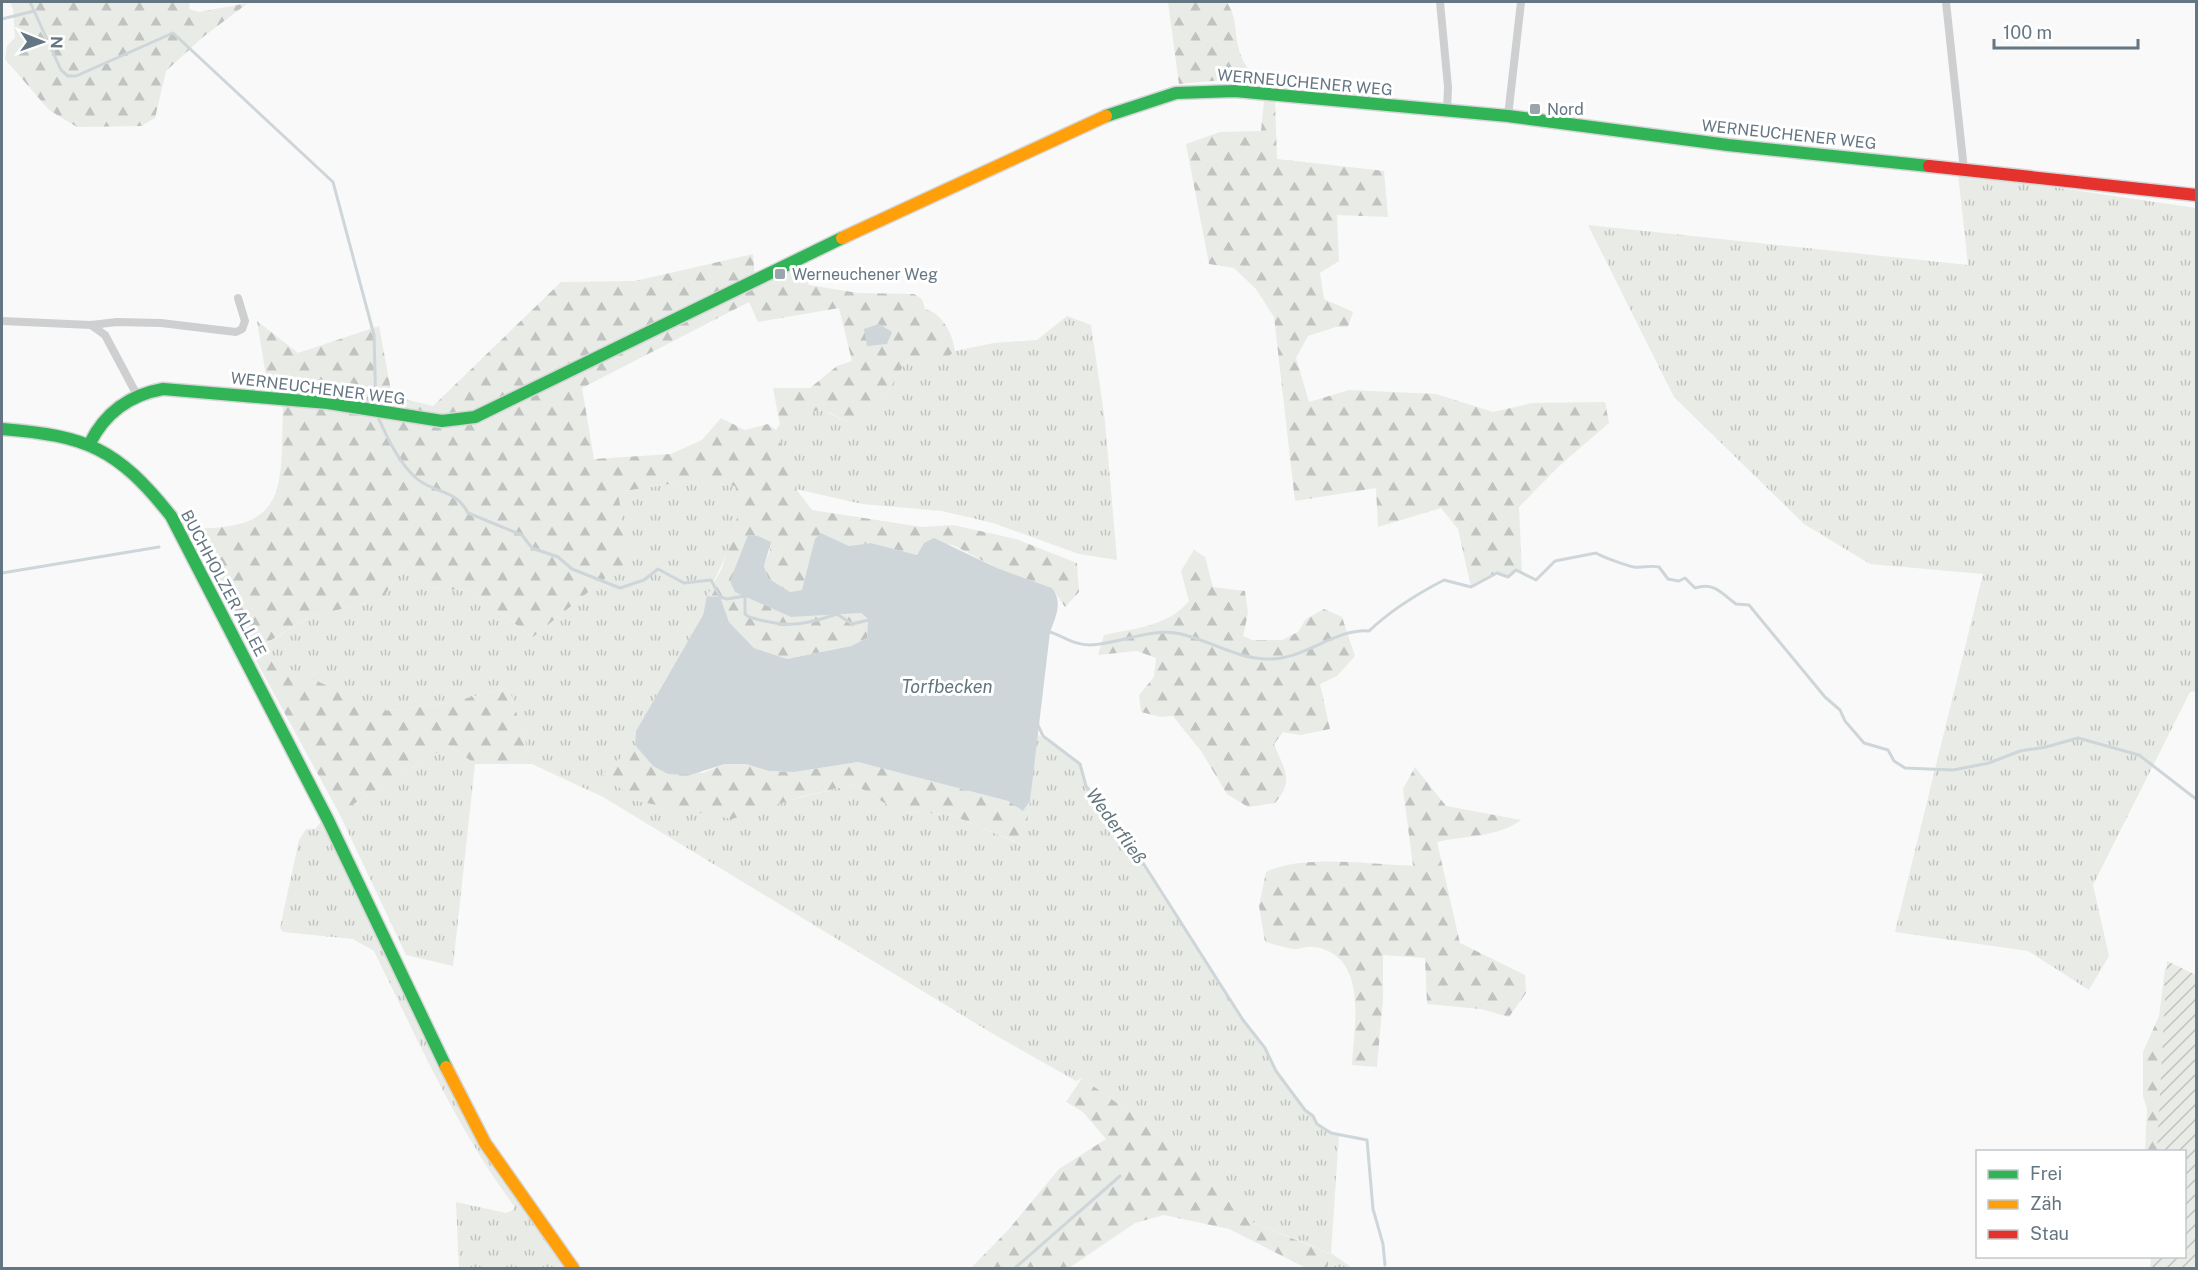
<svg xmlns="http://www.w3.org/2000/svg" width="2198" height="1270" font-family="'Public Sans',sans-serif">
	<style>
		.grass { fill: url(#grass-tufts) }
		.forest { fill: url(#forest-firs) }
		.garden { fill: url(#garden-furrows) }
		.water { fill: #ced6d9 }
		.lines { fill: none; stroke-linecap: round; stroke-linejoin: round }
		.stream { stroke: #ced6d9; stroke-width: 3 }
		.fast-casing { stroke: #d5d6d7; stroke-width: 15 }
		.slow-casing { stroke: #d5d6d7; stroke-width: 15 }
		.jam-casing { stroke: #d5d6d7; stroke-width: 15 }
		.street { stroke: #cecfd0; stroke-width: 8 }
		.fast { stroke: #30b455; stroke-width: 12 }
		.slow { stroke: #ff9f0a; stroke-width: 12 }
		.jam { stroke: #e5322d; stroke-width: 12 }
		.poi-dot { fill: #99a4ac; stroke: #fff; stroke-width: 2 }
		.labels { text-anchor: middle; stroke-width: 6; stroke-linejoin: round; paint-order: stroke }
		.street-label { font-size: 16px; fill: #657683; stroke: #fff }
		.poi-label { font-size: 16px; fill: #657683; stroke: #fff; text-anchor: start }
		.water-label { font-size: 18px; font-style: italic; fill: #60757c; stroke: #fff }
	</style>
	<defs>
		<pattern id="grass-tufts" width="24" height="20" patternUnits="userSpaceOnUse" patternTransform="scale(1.5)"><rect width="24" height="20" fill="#e8ebe6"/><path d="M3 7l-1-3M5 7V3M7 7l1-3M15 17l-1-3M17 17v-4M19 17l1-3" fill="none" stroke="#c0c3c0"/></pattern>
		<pattern id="forest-firs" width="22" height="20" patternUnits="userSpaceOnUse" patternTransform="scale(1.5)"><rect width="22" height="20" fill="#e8ebe6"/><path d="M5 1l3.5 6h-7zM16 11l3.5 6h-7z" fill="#c0c3c0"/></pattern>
		<pattern id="garden-furrows" width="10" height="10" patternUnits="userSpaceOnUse" patternTransform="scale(1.5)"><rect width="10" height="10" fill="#e8ebe6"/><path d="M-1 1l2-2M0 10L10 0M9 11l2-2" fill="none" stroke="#c0c3c0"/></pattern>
	</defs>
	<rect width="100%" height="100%" fill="#f9f9f9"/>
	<path class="grass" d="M1958 173 2196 208V691L2190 692 2093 885 2109 956 2089 990 2028 951 1895 932 1983 574 1870 564 1804 524 1674 397 1588 225 1968 265Z
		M1067 316 1091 325 1105 421 1117 560 1079 554 993 523 942 511 862 504 796 489 790 481 776 430 780 424 801 419 815 411 823 410 846 422 887 393 905 363 913 356H949L955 351 994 343 1037 340Z
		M689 481 735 486C737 493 740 502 740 509 736 547 710 578 703 615L636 731 635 745 604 774 687 809 724 817 854 784 899 812 949 814 1023 845V811L1030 801 1036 733 1080 764 1086 786 1131 844 1243 1020 1265 1048 1276 1071 1305 1110 1313 1116 1317 1124 1339 1135 1331 1253 1352 1268H1327L1330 1253 1254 1223 1160 1134 1082 1078 1076 1081 995 1035 603 797 532 764 509 688 446 703 384 711 252 653 309 617 382 599 408 560 429 588 471 591 533 637 613 572 618 492Z
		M449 745 475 764 453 966 406 955 339 813Z
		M323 820 465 1120 564 1268H459L456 1202 506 1213 513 1210 514 1206C456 1128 417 1038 374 951L353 939 283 932 280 928 299 840 306 829H315Z"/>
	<path class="forest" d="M10 2H190L189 9 199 12 248 3 203 37 166 71 155 118 141 126 77 127 49 110 5 59 7 46 15 38 13 9Z
		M1168 2 1227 3C1242 23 1228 49 1255 77L1179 84Z
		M1264 101 1275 102 1277 159 1384 171 1388 217 1337 215 1339 261 1320 273 1324 299 1353 312 1348 327H1336L1308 336 1296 358 1309 402 1349 390 1436 394 1493 412 1532 403 1605 402 1609 423 1559 466 1519 507 1522 573 1516 570 1508 577 1497 574 1471 587 1458 529 1441 508 1378 527 1376 488 1295 501 1274 317 1256 289 1234 268 1209 264 1186 144 1220 132 1261 131Z
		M753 254 755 280 797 261 809 285 858 293 914 294 922 299 925 309C942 313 953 334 955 351L949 356H913L905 363 887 393 867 407V414C847 437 834 405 815 411 811 412 807 416 803 418 796 421 787 422 780 424L773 388H810L837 366 852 361 839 308 758 322 749 302 582 388 594 459 671 454 702 440 721 418 745 430 768 424 776 430 796 489 812 510 922 527 953 525 1016 539 1077 563 1079 592 1065 607 1052 588 997 568 953 545 924 543 917 555 871 543 849 546 821 533 802 590 790 592 768 578 764 566 771 547 730 581 791 617 861 613 868 619 867 638 851 646 787 659 754 648 729 622 714 596H707L722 568 740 508 735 486 689 481 618 492 630 572H613L533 637 471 591 429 588 408 560 382 599 309 617 252 652 384 711 446 703 509 688 532 764H475L449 745 339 813 252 653 193 528C291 531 280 484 283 408L268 388 257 321 298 353 379 326 392 396 433 406 561 282 635 281Z
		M1194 550 1205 557 1213 587 1245 591 1248 613 1243 636 1252 640H1282L1298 632 1306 619 1324 609 1342 617 1355 656 1337 676 1320 684 1330 729 1300 735 1283 732 1274 744C1284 770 1295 780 1275 803L1248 807 1227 794 1201 751 1173 716 1161 717 1141 712 1139 695 1154 677 1156 658 1137 651 1098 655 1104 635C1135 628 1167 627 1189 601L1181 571Z
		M635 745 653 766 703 773 725 764H746L769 771 794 772 858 762 1008 801 1023 810 1030 801 1024 845 949 814 899 812 854 784 800 797 732 819 636 801 603 774Z
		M1415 767 1446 806 1521 820C1497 838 1465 835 1437 842L1460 943 1525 975 1526 993 1509 1017 1481 1009 1427 1004 1425 958 1383 955V999L1377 1067 1352 1065C1354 1027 1369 956 1315 947 1309 946 1303 948 1297 949 1287 949 1275 944 1265 942L1259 906 1266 872C1300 854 1374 864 1413 866L1403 789Z
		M2170 964 2196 1185V1210L2184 1256V1152L2145 1151 2147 1109 2143 1096V1052L2159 1016 2165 969Z
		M1082 1078 1160 1134 1254 1223 1331 1254 1327 1268H1306L1229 1229 1164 1215 1135 1223 1069 1268H971L1009 1229 1059 1169 1106 1139 1083 1112 1066 1102Z"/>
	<path class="garden" d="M2167 961 2196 975V1268H2150L2151 1257 2184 1256V1152L2157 1151Z"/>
	<path class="water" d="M879 324 892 332 887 344 867 346 864 329Z
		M821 533 849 546 871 543 917 555 924 543 934 538 997 568 1052 588C1063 602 1056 616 1050 632L1030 801 1023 811 1008 801 858 762 794 772 769 771 746 764H725L690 775 668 774 653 766 635 745 636 731 703 615 707 596 720 597 729 622 754 648 787 659 851 646 867 638 868 619 861 613 791 617 735 592 730 581 748 535 758 536 771 542 764 566 768 578 790 592 802 590 815 539Z"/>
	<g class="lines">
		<path class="stream" d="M30 2 61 70 68 76H76L173 33 333 182 374 335 376 409
			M2 19 34 11
			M377 415C387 437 398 462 416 478 434 494 455 488 468 513L522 535 532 548 558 557 572 569 620 588 644 580 658 569 684 583 711 580 720 597 727 599 745 596V614L749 617C785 628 802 626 837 614L852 624 873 619
			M2 573 159 547
			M1047 631C1062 635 1073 645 1090 645 1119 644 1152 627 1181 634 1211 641 1237 659 1269 659 1303 660 1336 628 1369 631 1392 609 1417 594 1444 580L1471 587 1497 573 1508 577 1516 570 1536 580 1555 561 1596 553C1602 557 1628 566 1634 567 1643 568 1650 565 1659 567L1668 579 1679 581 1685 578 1695 588C1715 582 1721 593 1736 604L1749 605 1825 697 1840 710 1845 721 1864 743 1888 750 1894 761 1905 768 1953 770 1989 763 2020 751 2046 747 2078 738 2139 755 2196 799
			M1036 721 1043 736 1080 764 1086 786 1131 844 1243 1020 1265 1048 1276 1071 1305 1110 1313 1116 1317 1124 1331 1133 1367 1140 1373 1209 1383 1244 1385 1265
			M1015 1268 1120 1176"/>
		<g class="fast-casing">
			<path id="fast" d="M1106 116 1176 93 1235 91 1508 116 1728 145 1929 166
				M2 429C87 436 117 448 171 516L328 820 446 1067
				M90 443C105 413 129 395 163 389L328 403 442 421 475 417 842 238"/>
		</g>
		<g class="slow-casing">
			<path id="slow" d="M842 238 1106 116
				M446 1067 485 1143 573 1268"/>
		</g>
		<g class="jam-casing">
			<path id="jam" d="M1929 166 2196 195"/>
		</g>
		<path class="street" d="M1440 2 1448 87 1447 111
			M1946 2 1964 170
			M1508 116 1521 2
			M2 321 91 325 117 322 161 323 236 332 242 329 245 321 238 298
			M91 325 105 335 137 395"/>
		<use href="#fast" class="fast"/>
		<use href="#slow" class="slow"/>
		<use href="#jam" class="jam"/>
	</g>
	<g class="poi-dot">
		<rect x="1529" y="103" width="12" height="12" rx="3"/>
		<rect x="774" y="268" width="12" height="12" rx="3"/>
	</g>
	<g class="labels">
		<g class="street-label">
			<text transform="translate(1305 82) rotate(5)" y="6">WERNEUCHENER WEG</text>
			<text transform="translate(1789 134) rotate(6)" y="6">WERNEUCHENER WEG</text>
			<text transform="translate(318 388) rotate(7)" y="6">WERNEUCHENER WEG</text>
			<text transform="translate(224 583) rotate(62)" y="6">BUCHHOLZER ALLEE</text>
		</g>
		<g class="poi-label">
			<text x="1547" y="115">Nord</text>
			<text x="792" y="280">Werneuchener Weg</text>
		</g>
		<g class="water-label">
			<text x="947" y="693">Torfbecken</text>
			<text transform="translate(1116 826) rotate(54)" y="6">Wederfließ</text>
		</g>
	</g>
	<rect width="2198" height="1270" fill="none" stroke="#657683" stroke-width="6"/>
	<rect x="1976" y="1150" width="210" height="108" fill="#ffffff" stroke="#c1c8cd" stroke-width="1.5"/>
	<rect x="1988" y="1170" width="30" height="9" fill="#30b455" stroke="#c1c8cd" stroke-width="1.5"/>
	<text x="2030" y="1180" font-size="18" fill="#657683">Frei</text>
	<rect x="1988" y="1200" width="30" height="9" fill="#ff9f0a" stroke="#c1c8cd" stroke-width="1.5"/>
	<text x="2030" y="1210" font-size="18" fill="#657683">Zäh</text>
	<rect x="1988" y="1230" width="30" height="9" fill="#e5322d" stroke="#c1c8cd" stroke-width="1.5"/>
	<text x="2030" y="1240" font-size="18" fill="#657683">Stau</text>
	<g transform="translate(42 42) rotate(91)" stroke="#ffffff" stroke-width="4.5" paint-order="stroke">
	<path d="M0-4.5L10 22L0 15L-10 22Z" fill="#657683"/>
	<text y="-9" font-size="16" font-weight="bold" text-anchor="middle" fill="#657683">N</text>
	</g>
	<path d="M1994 39v9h144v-9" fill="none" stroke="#657683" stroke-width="3"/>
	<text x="2003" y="39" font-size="18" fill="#657683" stroke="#ffffff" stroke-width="4.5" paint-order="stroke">100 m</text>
</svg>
